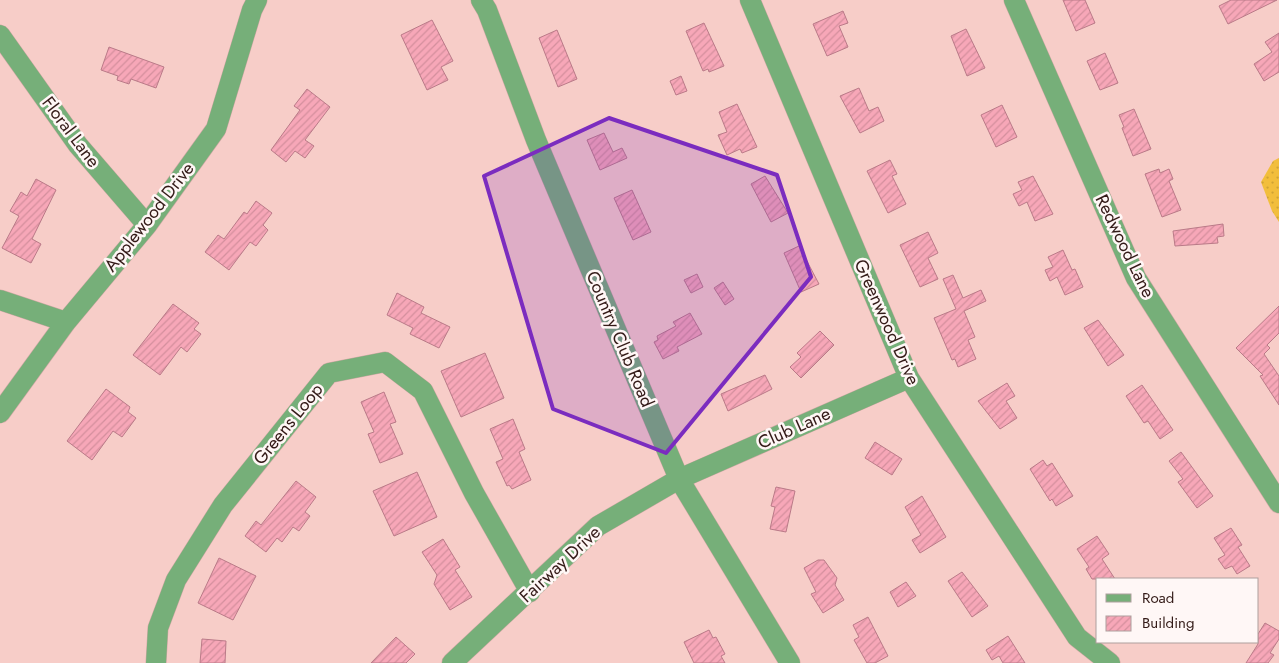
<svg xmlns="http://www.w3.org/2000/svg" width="1279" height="663" font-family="Jost,sans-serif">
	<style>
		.park { fill: url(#park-dots) }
		.building { fill: url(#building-hatch); stroke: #ba7a88 }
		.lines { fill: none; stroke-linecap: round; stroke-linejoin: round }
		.minor-casing { stroke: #d0a9a5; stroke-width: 21 }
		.minor { stroke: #76af79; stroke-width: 20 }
		.marked { fill: #7b2cbf; fill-opacity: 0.2; stroke: #7b2cbf; stroke-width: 4; stroke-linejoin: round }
		.labels { text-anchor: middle; stroke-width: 5; stroke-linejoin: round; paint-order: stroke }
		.street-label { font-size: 18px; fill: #341b18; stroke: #fff7f6 }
	</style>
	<defs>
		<pattern id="park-dots" width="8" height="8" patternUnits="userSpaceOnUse" patternTransform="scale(1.25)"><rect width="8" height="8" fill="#f2be3c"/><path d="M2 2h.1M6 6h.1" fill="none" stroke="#d0a334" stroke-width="1.8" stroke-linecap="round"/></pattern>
		<pattern id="building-hatch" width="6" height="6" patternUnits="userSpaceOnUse" patternTransform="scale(1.25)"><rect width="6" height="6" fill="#f7a7b8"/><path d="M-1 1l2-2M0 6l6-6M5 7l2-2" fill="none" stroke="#d48f9d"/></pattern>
	</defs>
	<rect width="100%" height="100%" fill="#f7cdc8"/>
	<path class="park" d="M1279 158V222L1272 211 1261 182 1273 161Z"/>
	<path class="building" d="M1063 0H1085L1095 23 1076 31Z
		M1231 0H1277L1228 24 1219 6Z
		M843 11 848 23 839 26 848 47 827 56 813 24Z
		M432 20 453 61 441 67 448 80 427 90 401 35Z
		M704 23 724 66 709 72 708 69 703 71 686 31Z
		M966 29 985 68 967 76 951 36Z
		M557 30 577 79 558 87 539 38Z
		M1279 33V72L1264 81 1254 64 1272 52 1265 42Z
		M109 47 164 67 156 88 131 79 129 84 117 80 118 76 101 70Z
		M1105 53 1118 83 1100 90 1087 61Z
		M681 76 687 91 676 95 670 81Z
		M859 88 869 111 878 107 884 121 860 133 840 96Z
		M307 89 330 107 305 140 314 146 305 158 295 151 286 162 271 150 300 110 294 106Z
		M737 104 757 147 742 153 740 149 727 155 718 135 727 132 719 112Z
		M1002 105 1017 137 996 147 981 115Z
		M1134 109 1151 149 1133 156 1122 128 1124 127 1119 115Z
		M604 133 613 152 622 148 627 158 600 170 587 140Z
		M890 160 897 174 892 176 906 204 888 213 867 171Z
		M1159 169 1160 173 1169 169 1173 179 1169 181 1181 210 1162 217 1145 174Z
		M765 176 788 213 771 222 751 184Z
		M1033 176 1053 214 1035 221 1027 202 1019 206 1013 194 1022 190 1018 182Z
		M36 179 56 190 32 239 41 244 31 263 2 248 19 216 10 211 21 192 27 196Z
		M632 190 651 232 633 240 614 198Z
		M256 201 272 213 263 225 268 230 256 246 250 242 229 270 205 252 218 235 224 239 244 212 247 214Z
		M1223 224 1224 236 1217 237 1218 243 1175 246 1173 231Z
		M928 232 938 253 928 258 938 279 920 287 900 245Z
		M799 246 819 284 801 292 784 253Z
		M1063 250 1072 270 1075 269 1083 287 1065 295 1057 277 1050 281 1045 270 1053 267 1048 257Z
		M697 274 703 287 691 293 684 280Z
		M953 275 963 298 981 290 986 301 964 311 975 337 968 340 976 359 958 367 955 359 952 360 934 318 956 309 943 279Z
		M723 282 734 299 725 305 714 288Z
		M397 293 424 307 421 313 450 327 439 348 410 334 413 328 387 315Z
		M173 304 199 323 194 329 201 334 187 352 181 347 160 375 133 355Z
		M1279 306V333L1267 345 1270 348 1264 354 1279 376V405L1260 376 1263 375 1236 348Z
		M690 313 702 334 677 347 679 351 663 359 654 342 658 340 657 336 676 326 673 322Z
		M1098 320 1124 355 1108 366 1084 328Z
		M820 331 834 345 801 378 790 367 801 357 797 353Z
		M485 353 504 398 461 417 441 371Z
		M765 375 772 389 728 411 721 394Z
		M1007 383 1015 396 1006 401 1017 418 1000 429 978 401Z
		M1142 385 1173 430 1160 439 1148 421 1144 423 1126 396Z
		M106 389 130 407 128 412 136 418 122 437 113 431 92 460 67 441Z
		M384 392 396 422 390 424 403 454 380 463 368 434 374 432 361 402Z
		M513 419 525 449 519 452 531 480 512 489 509 485 507 486 496 462 503 459 490 429Z
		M875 442 902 459 892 475 865 458Z
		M1181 452 1213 496 1197 508 1178 482 1183 479 1169 461Z
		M1043 460 1047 466 1052 463 1073 496 1056 506 1052 499 1050 501 1030 469Z
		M417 472 437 517 394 536 373 491Z
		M296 481 316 497 305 512 310 516 299 531 293 527 282 542 277 538 266 552 245 536 256 521 261 525Z
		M776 487 795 491 786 532 770 529 775 507 771 506Z
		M922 496 946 537 920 553 912 540 921 535 905 507Z
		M1231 528 1242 545 1238 547 1250 566 1237 574 1232 566 1225 569 1218 559 1225 555 1214 538Z
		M1097 536 1109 554 1102 559 1115 579H1092L1086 569 1089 567 1077 549Z
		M443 539 460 567 455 570 472 597 450 610 434 584 437 575 422 552Z
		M219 558 256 576 233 620 198 603Z
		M818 560H824L837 578 835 585 844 600 823 613 811 594 816 592 804 568Z
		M962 572 988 606 972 617 948 581Z
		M906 582 916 596 898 607 890 592Z
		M868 617 888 656 875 663H867L854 640 859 637 853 625Z
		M1265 623 1279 631V639L1270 653 1274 655 1268 663H1246L1258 644V634Z
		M709 630 713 638 716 637 725 654 721 656 725 663H694L684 642Z
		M1008 636 1025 663H1003L999 656 992 660 986 650Z
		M396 637 415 654 406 663H371Z
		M202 639 226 641 225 663H200Z"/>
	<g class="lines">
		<g class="minor-casing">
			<path id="minor" d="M481 0 487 10 536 140 679 479 790 663
				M750 0 909 378 1077 637 1110 663
				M1014 0 1136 278 1279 503
				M0 35 78 145 147 225
				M0 300 66 322
				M0 413 66 322 147 225 216 129 252 10 257 0
				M156 663 158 628 176 580 223 505 329 373 385 362 423 391 474 493 530 592
				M452 663 598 526 679 479 909 378"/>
		</g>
		<use href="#minor" class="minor"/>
	</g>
	<path class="marked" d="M609 118 777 175 811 277 666 453 553 409 484 176Z"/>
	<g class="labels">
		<g class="street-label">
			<text transform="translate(71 132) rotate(53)" y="6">Floral Lane</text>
			<text transform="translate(149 217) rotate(-52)" y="6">Applewood Drive</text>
			<text transform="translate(1125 246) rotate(64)" y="6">Redwood Lane</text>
			<text transform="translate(887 322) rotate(66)" y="6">Greenwood Drive</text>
			<text transform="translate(620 339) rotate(67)" y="6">Country Club Road</text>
			<text transform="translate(288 424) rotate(-51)" y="6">Greens Loop</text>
			<text transform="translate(794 428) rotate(-24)" y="6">Club Lane</text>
			<text transform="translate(560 564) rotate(-43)" y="6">Fairway Drive</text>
		</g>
	</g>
	<rect x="1096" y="578" width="162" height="65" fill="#fff7f6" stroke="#ae9f9d"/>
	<rect x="1106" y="594" width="25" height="8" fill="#76af79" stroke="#ae9f9d"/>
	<text x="1142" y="603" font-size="15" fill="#341b18">Road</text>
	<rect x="1106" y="616" width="25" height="15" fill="url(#building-hatch)" stroke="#ae9f9d"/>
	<text x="1142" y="628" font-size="15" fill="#341b18">Building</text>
</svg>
